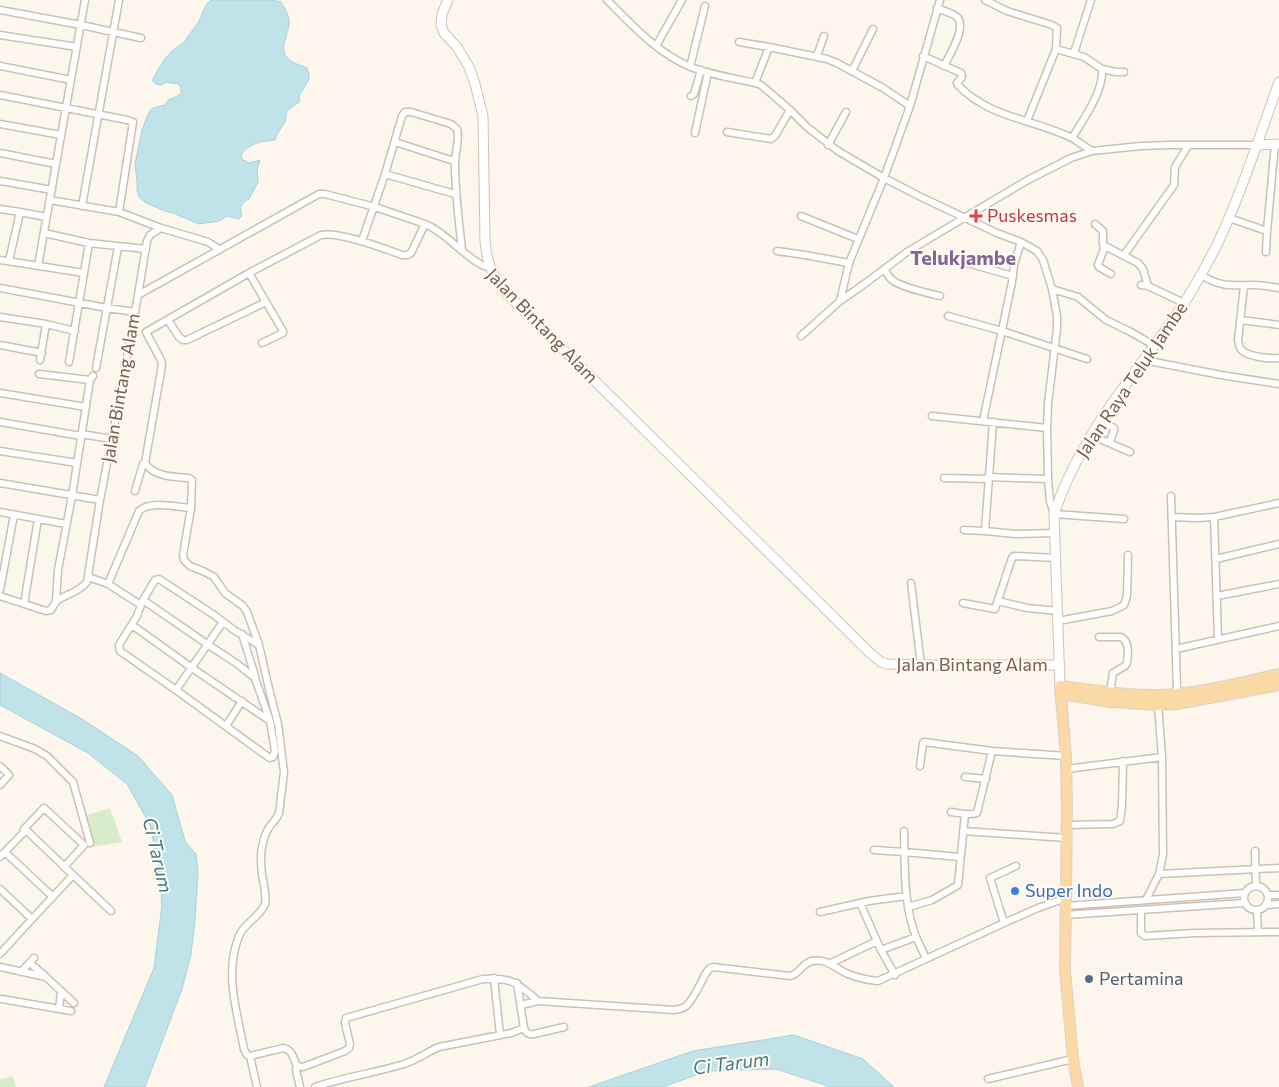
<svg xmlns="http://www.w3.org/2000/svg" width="1279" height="1087" font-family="Commissioner,sans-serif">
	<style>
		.green { fill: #d8ecc9 }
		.water { fill: #bfe3e8; stroke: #a5d3da }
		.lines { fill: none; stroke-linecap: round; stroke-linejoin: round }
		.street-casing { stroke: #d1beb0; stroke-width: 9 }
		.secondary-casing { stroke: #d6c0b0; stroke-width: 11 }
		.primary-casing { stroke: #dad1cd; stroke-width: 12 }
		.street { stroke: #fff; stroke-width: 6 }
		.secondary { stroke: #fff; stroke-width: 9 }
		.primary { stroke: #fbd9a5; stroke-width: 10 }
		.health-dot { fill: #e0444e; stroke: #fffaf3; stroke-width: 2 }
		.shop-dot { fill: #3f7fe0; stroke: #fffaf3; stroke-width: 2 }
		.service-dot { fill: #5c6f8a; stroke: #fffaf3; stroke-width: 2 }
		.labels { text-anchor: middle; stroke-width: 4; stroke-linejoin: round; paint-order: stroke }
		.health-label { font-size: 18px; fill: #be3a42; stroke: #fffaf3; text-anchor: start }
		.street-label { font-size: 18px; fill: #7a5c4d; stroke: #fffaf3 }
		.shop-label { font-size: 18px; fill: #366cbe; stroke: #fffaf3; text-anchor: start }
		.service-label { font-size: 18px; fill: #4e5e75; stroke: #fffaf3; text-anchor: start }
		.water-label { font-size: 19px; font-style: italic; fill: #437c86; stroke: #fffaf3 }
		.quarter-label { font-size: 20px; font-weight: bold; fill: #846695; stroke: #fffaf3 }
	</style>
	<rect width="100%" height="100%" fill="#fdf6ec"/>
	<path class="green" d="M110 808 122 842 92 847 84 816Z
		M12 1076 16 1087H0V1079Z"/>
	<path class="water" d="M211 0H272L281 2C285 9 290 16 289 24 288 37 277 50 290 60 294 64 301 65 307 68 313 80 304 86 299 96L300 101 287 111 285 122 277 134 275 140C262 141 249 143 241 155L242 159 249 163 260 160 257 170 258 182 249 199 245 201 240 207 242 216 239 219 227 216 219 221 199 224 173 213 165 211 146 203 139 197 137 190V181L135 164 142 130 149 112 153 108 165 105 168 100 178 96 181 93V88L179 84 166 82 161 85 156 84 152 80 164 60 172 51 182 44 190 34 199 21 206 5Z
		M0 673 82 719 138 756 172 795 185 841 196 854 198 872 195 919 191 955 182 989 145 1087H104L154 968 162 905 159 869 150 825 127 784 88 753 0 705Z
		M794 1035 863 1059 894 1087H828L825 1085 776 1069 707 1071 663 1087H589L693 1051Z"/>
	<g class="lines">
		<g class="street-casing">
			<path id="street" d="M607 0C632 25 658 54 691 67 711 75 734 78 755 83L761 85 790 110 807 127 838 151 884 178 921 197 997 233 1021 242 1037 251 1043 260 1052 289 1057 316V329L1048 403 1047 428 1048 479 1050 501 1054 514 1124 519
				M985 0 1007 11 1052 25 1057 28 1056 49 1027 121
				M937 8C943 11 954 13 958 18 966 29 949 56 944 66
				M0 10 81 25 141 38
				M0 35 77 47
				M739 42 769 47 827 59 837 63 883 88 910 106
				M656 46 682 0
				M1056 49 1084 57 1102 69 1116 72H1124
				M1074 53 1091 0
				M817 56 824 36
				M923 56 961 73 962 77 957 83 958 85C989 118 1033 119 1072 138 1079 142 1085 147 1092 151
				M0 66 71 80
				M690 67 705 6
				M852 71 873 29
				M755 83 769 47
				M0 95 127 120 133 122 119 212
				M691 96 694 94 701 70
				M0 124 61 135
				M727 132 771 139 775 136 790 110
				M695 133 708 72
				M1072 138C1083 120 1104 91 1102 69
				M395 142 454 161
				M828 145 846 112
				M0 153 56 164
				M0 181 52 190
				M455 194 385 174 402 116 405 112H411L451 124 457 129C460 140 455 152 455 164 455 193 459 221 462 250
				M50 200 119 212 161 228 208 242 219 249
				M82 206 119 0
				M0 209 20 212
				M801 216 858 239
				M1229 218 1267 231
				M1095 224 1103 231V245L1138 263 1143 269 1148 286
				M44 233 89 243 146 249
				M362 241 385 174
				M1105 246 1098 265 1099 267 1111 274
				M777 251 805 255 849 263
				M1266 252 1267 231 1275 144
				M1124 255 1174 185 1175 167 1188 146
				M0 260 84 273
				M9 261 20 212 46 217
				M964 262 1013 276
				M38 266 85 0
				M884 269C886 272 888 276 891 279 899 287 928 293 940 296
				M249 273 283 331V333L262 343
				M1201 275C1222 288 1232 285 1255 285 1263 285 1271 287 1279 288
				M1141 285 1148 286 1184 303
				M1244 286 1238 340C1239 342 1239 347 1240 348 1245 357 1270 359 1279 358
				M0 288 107 308 135 312
				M1052 289 1078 297 1106 320 1129 331 1155 346
				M138 295 147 241 150 235 161 228
				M840 301 849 263 884 178 910 106 940 0
				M948 316 1002 331 1087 359
				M0 317 46 324 75 331
				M168 320 179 337 183 340H187L266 302
				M1241 320 1279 325
				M801 336 840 301 863 285 907 252 1026 181 1071 158 1092 151 1141 146 1169 145H1256
				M0 345 42 353
				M40 360 46 324
				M1144 360 1221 375 1279 384
				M69 362 89 243
				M96 368 118 247
				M39 374 90 380
				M0 393 86 407
				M932 416 1047 428
				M983 421 1012 282 1014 265 1021 242
				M1100 421 1114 428V431L1109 443
				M0 422 81 436
				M81 434 112 439
				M1091 435 1130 452
				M0 451 77 463
				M988 477 1048 479
				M944 478 988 479
				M0 483 100 500
				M135 491 143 464 145 463
				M1171 496 1177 689
				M0 512 66 524
				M1172 517 1197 518 1214 517 1279 503
				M1214 517 1218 639
				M964 530 985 531 1016 534 1055 533
				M985 531 993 422
				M1216 559 1279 544
				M88 577 108 584 141 605
				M911 583 921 665
				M108 584 139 511C150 500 176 507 191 508
				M0 590 14 515
				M0 596 46 611 51 610C53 607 55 602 58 600 67 594 79 592 87 582L100 500 123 380 138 295 319 194H325L375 207 425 224C438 229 449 240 460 249 470 257 478 265 490 268
				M1217 596 1279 584
				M143 600 207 644 236 663 255 678 270 721 275 751 273 757 270 758 264 754 176 690
				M56 601 58 570 72 496 90 380 93 376
				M998 601 1027 608 1058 611
				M963 603 995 609 1012 558 1014 556 1056 558
				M24 604 38 519
				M1058 621 1112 611 1124 605 1127 596 1128 555
				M223 622 176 690 120 651 119 645 137 616 143 600 155 580 159 579 214 615 234 630 259 645
				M132 625 192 668 270 721
				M242 634 255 676
				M1099 637H1121C1130 642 1128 655 1127 663L1125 666 1113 673 1110 692
				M1176 649 1279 626
				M1158 705 1162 757
				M226 726 242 701
				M0 736 35 749 47 756 73 782 90 843
				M0 766 9 775 0 785
				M920 766 923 743 924 742 992 751 1066 756
				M1066 769 1162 757 1163 855 1159 874 1146 900
				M965 777 986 779
				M951 812C959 813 969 816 977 813L992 751
				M1067 825 1113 824 1120 821 1122 806 1123 761
				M26 830 24 829 44 808 84 845 64 867
				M904 831C905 866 903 903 916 937 919 944 923 951 926 959
				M963 831 1067 838
				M874 850 904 852 960 857
				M1255 851 1256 886
				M5 852 53 897
				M0 857 26 830 73 875 32 919 0 889
				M1159 874 1279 868
				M73 875 111 911
				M1244 898a12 12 0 1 1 24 0a12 12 0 1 1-24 0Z
				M1268 895H1279
				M860 903 881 950 895 975
				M1267 905 1279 904
				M1065 906 1245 893
				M908 907 932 900 958 885 965 814
				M1141 911V933L1145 936 1195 933 1279 932
				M1257 911 1258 932
				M820 912 869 901 906 896
				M1065 915 1244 903
				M1004 923 990 878 1016 866
				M881 950 916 937
				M0 954 32 919
				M30 963 45 976
				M831 963 877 941
				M0 967 46 977 74 1003
				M21 972 34 958
				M494 978 500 1035
				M517 983 524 1028C526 1033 529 1035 534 1034L564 1027
				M2 999 71 1011
				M521 1005 538 1001 674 1010C679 1009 683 1009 686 1006 694 999 701 982 706 973L709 969 713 967 790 976C800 974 802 963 812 961 827 958 836 969 848 974 858 978 868 980 878 981L1004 923 1038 908 1066 898
				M59 1009 61 992
				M250 1056 283 1048C293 1050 293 1058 297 1066L303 1067 345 1051 349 1048 350 1044 345 1023 346 1018 483 979C512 977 517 983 538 1001
				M297 1066 296 1070 300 1087
				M988 1079 1073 1059
				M257 1087 250 1056 247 1055 244 1049C237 1012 224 973 239 936 243 924 261 916 265 904 267 893 263 884 262 874 261 868 261 861 261 854 262 845 265 833 270 826 274 821 277 819 279 813L284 772 278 724 269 689 259 645 247 612 243 606 225 593 214 577 205 572 190 566 184 560 183 555 191 508 192 480 189 478C174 477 154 477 145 463L162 365 161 360 146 332 249 273 321 235C339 231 383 248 402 255H407L411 253 425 224
				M315 1087C344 1077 375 1073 404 1064 417 1060 427 1052 439 1047L511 1033 524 1028"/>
		</g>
		<g class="secondary-casing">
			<path id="secondary" d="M448 0 442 14 441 25 444 33 457 47 469 67 475 84 483 116 485 241C487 263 492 275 505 292L871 654 881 662 886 664 921 665H1060
				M1256 145 1279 144
				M1060 686 1054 514C1069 468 1095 426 1123 388 1143 359 1166 332 1185 302 1199 279 1212 256 1223 232 1245 183 1261 132 1279 82"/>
		</g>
		<g class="primary-casing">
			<path id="primary" d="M1061 694 1111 702 1158 705 1177 704 1279 685
				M1078 1087 1073 1059 1065 970 1067 809 1066 756 1060 686C1094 690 1127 696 1161 695 1201 693 1240 683 1279 674"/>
		</g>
		<use href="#street" class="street"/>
		<use href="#secondary" class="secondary"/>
		<use href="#primary" class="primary"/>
	</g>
	<path class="health-dot" d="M973.5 208.5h5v5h5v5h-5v5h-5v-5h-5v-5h5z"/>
	<circle class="shop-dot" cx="1015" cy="891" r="5"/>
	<circle class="service-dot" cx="1089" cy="979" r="5"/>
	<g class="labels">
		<g class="health-label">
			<text x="987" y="222">Puskesmas</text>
		</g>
		<g class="street-label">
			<text transform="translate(542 326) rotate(46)" y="6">Jalan Bintang Alam</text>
			<text transform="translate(1132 380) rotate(-56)" y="6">Jalan Raya Teluk Jambe</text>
			<text transform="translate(121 388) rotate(-80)" y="6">Jalan Bintang Alam</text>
			<text x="972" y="671">Jalan Bintang Alam</text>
		</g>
		<g class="shop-label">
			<text x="1025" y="897">Super Indo</text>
		</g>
		<g class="service-label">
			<text x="1099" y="985">Pertamina</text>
		</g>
		<g class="water-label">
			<text transform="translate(158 855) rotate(77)" y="7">Ci Tarum</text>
			<text transform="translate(731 1063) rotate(-7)" y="7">Ci Tarum</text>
		</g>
		<g class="quarter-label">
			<text x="963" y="265">Telukjambe</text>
		</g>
	</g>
</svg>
